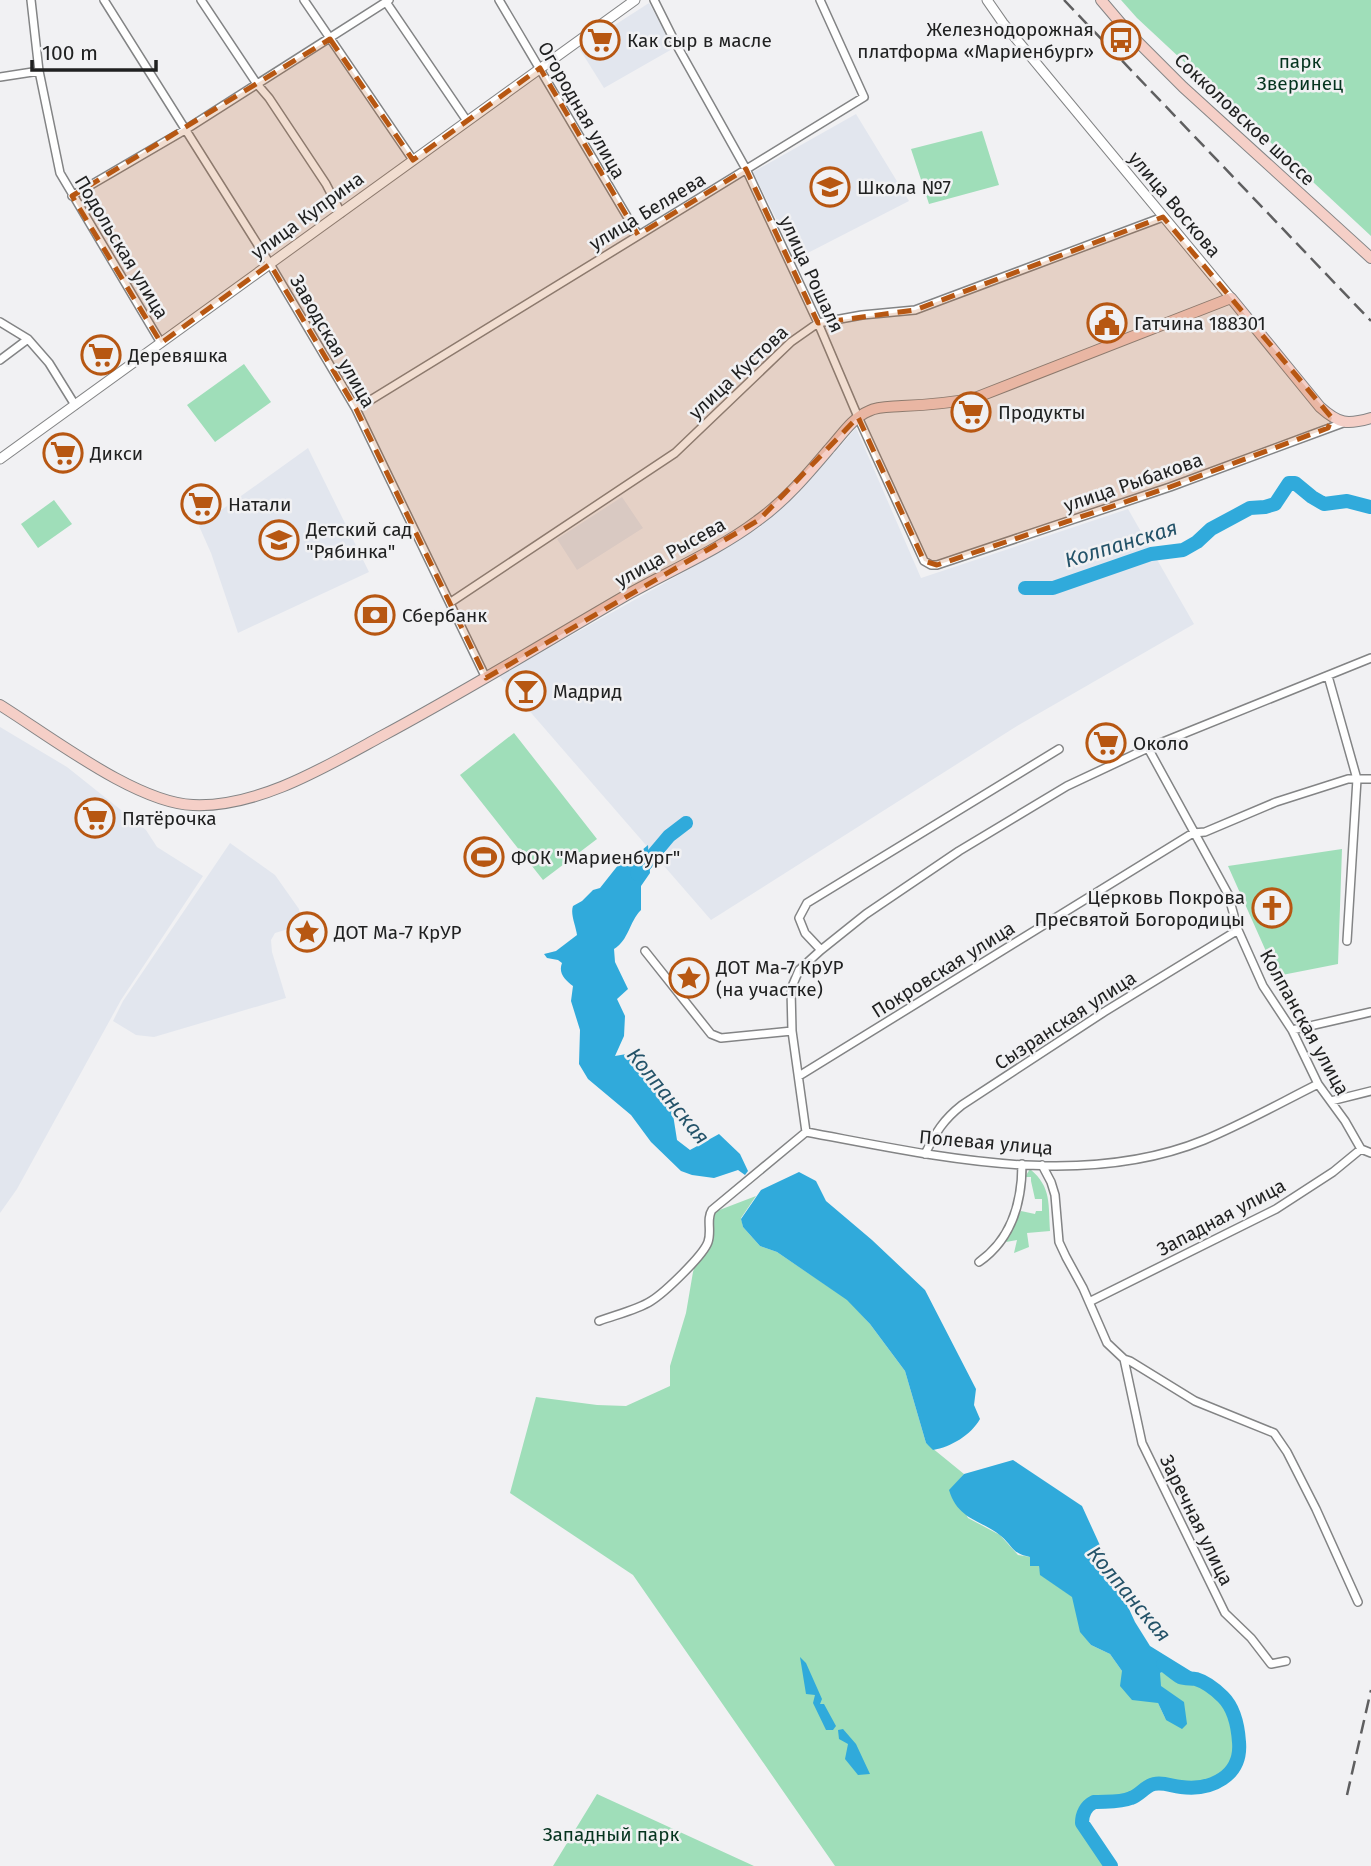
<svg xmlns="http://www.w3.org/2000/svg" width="1371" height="1866" font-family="'Fira Sans',sans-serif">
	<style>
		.built { fill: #e2e6ee }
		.green { fill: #9fdeb9 }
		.water { fill: #30aadb }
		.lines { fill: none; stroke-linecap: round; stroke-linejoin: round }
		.river { stroke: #30aadb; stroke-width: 14 }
		.minor-casing { stroke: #838485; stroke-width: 10 }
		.tertiary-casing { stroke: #838485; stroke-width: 11 }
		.secondary-casing { stroke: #838485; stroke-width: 12 }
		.minor { stroke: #fff; stroke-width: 7 }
		.tertiary { stroke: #fff; stroke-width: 9 }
		.secondary { stroke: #f5cfc7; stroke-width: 10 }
		.rail { stroke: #5f5f60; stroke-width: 2.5; stroke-dasharray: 14 7; stroke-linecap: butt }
		.marked { fill: #b75712; fill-opacity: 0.2; stroke: #b75712; stroke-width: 5; stroke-dasharray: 14 9; stroke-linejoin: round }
		.labels { text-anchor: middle; stroke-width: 5; stroke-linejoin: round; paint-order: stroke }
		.poi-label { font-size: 19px; fill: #202121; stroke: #f1f1f3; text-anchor: start }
		.park-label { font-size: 19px; fill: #05341f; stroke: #f1f1f3 }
		.street-label { font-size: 19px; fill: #202121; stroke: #f1f1f3 }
		.water-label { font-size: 21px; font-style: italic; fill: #245369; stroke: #f1f1f3 }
	</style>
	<rect width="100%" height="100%" fill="#f1f1f3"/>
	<path class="built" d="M649 3 674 48 604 88 579 48Z
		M856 114 909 201 796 259 753 172Z
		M856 428 921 578 1128 509 1194 624 1017 726 711 920 499 676 716 554 760 527 798 494Z
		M308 448 369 572 238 633 211 553 199 526Z
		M622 497 643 528 577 570 557 539Z
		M0 727 67 767 146 830 157 847 203 876 121 1000 17 1189 0 1213Z
		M230 843 275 875 299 909 301 925 275 933 271 940 272 952 286 998 154 1037 136 1035 113 1021 123 1001Z"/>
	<path class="green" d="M1121 0H1371V236L1137 18Z
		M982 131 999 185 929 204 911 149Z
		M244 364 271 402 215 442 187 405Z
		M54 500 72 524 38 548 21 524Z
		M514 733 597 839 543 880 460 775Z
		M1342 849 1338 964 1277 976 1228 866Z
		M1030 1169C1052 1187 1048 1205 1050 1231L1027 1233 1029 1247 1014 1253 1017 1240 1006 1242 1021 1211 1035 1214 1036 1211H1042V1199H1035L1031 1181V1177H1025Z
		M756 1196 741 1218 743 1227 760 1246 777 1252 848 1300 870 1324 905 1371 926 1443 964 1474 953 1487 968 1518 1000 1535 1018 1555 1031 1557 1039 1566 1041 1575 1073 1597 1081 1632 1091 1645 1110 1654 1122 1671 1158 1703 1166 1720 1160 1686V1673L1165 1671 1199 1680 1213 1688 1225 1698 1230 1705 1238 1733 1240 1751 1237 1762 1230 1772 1219 1781 1206 1787H1178L1170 1784H1155L1128 1800 1094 1802C1088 1806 1081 1813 1082 1821 1083 1830 1105 1857 1111 1866H835L633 1575 510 1493 536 1397 597 1405 626 1406 670 1386V1366L686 1313 693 1272 697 1259 709 1241V1214Z
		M597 1794 754 1866H553Z"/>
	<path class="water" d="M648 845 650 873 641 886V910C629 922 629 940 614 949L615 962 628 989 617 999 625 1016 624 1036 615 1056 638 1052 646 1062 642 1068 646 1081 655 1080 669 1089 677 1140 690 1150 719 1134 740 1154 748 1171 745 1175 738 1170 714 1178 692 1175 681 1171 651 1142 631 1115 588 1079 579 1064 580 1030 571 1001 573 986C565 980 558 973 562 963L558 960 547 958 544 954 556 951 577 935C576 926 570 914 573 906L582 901 593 890 600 888 619 864 635 856Z
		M799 1172 816 1181 826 1201 872 1240 925 1290 976 1389 974 1405 980 1419C971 1435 951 1447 933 1450L926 1443 905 1371 870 1324 847 1300 777 1252 760 1246 743 1227 741 1219 761 1190Z
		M1013 1460 1082 1506 1135 1622 1150 1646 1197 1675 1199 1680 1165 1671 1160 1673 1161 1686 1184 1702 1187 1724 1182 1729 1166 1720 1158 1703 1132 1700 1120 1686 1122 1671 1110 1654 1091 1645 1080 1632 1072 1597 1040 1575 1039 1566H1030V1557C1011 1553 1014 1547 1001 1536 980 1519 958 1520 949 1490L964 1474Z
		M800 1657 806 1663 822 1699 820 1704H824L836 1726 833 1730H826L813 1703 815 1695 806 1694Z
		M843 1729 856 1744 870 1774 858 1775 845 1759 848 1744 839 1739 838 1730Z"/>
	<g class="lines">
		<path class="river" d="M1025 588H1053L1151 554 1183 550 1197 542 1211 529 1250 508 1265 507 1275 504 1289 483H1295L1312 497 1324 504 1347 501 1370 507
			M637 874 669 836 686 823
			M1111 1866 1082 1823C1082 1814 1086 1806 1094 1802 1105 1801 1120 1803 1131 1798 1140 1795 1145 1786 1154 1784 1164 1782 1171 1786 1181 1787 1211 1791 1242 1776 1239 1742 1238 1727 1234 1708 1223 1697 1216 1690 1206 1682 1196 1679 1191 1678 1185 1679 1180 1677 1174 1673 1168 1668 1163 1664"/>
		<g class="minor-casing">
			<path id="minor" d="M31 0 39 71 60 173 161 343
				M104 0 270 264 356 409 486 678
				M201 0 257 84 269 98 326 184 341 213
				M304 0 413 160
				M499 0 638 235
				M654 0 676 44 746 169 818 323 858 417 924 561 931 565H937L1170 487 1343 423
				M386 2 467 121
				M0 77 39 71
				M72 196 185 130 389 0
				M0 322 28 339 49 363 75 405
				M0 360 28 339
				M356 409 864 97 820 0
				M451 602 675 453 791 342 818 323 862 315 915 310 1163 217
				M1328 676 1357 779 1347 941
				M1148 748 1228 894 1238 930 1263 986 1292 1030 1318 1084 1345 1121 1361 1149 1371 1153
				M821 950 805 933 799 918 807 903 1059 749
				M645 951 711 1034 721 1038 792 1031
				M1292 1030 1371 1012
				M799 1076 1193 833 1205 832 1276 802 1348 779H1371
				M1331 1101 1371 1091
				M806 1132 792 1031 791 989 799 970 821 950 866 914 959 851 1067 786 1148 748 1371 658
				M806 1132C932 1155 1079 1191 1204 1140 1243 1124 1280 1103 1318 1084
				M925 1154C936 1132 943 1120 962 1105L1104 1012 1238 930
				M1042 1165 1051 1182 1055 1195 1059 1242 1066 1257 1083 1288 1107 1343 1124 1359 1130 1361 1195 1401 1274 1433 1287 1452 1316 1509 1358 1602
				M979 1262C1012 1239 1022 1203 1022 1164
				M1089 1302 1276 1209 1333 1172 1361 1149
				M599 1321C615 1315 637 1310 651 1301 664 1293 703 1256 708 1242 712 1231 706 1219 712 1210L806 1132
				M1124 1359 1142 1443 1225 1613 1251 1638 1271 1664 1286 1661"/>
		</g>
		<g class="tertiary-casing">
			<path id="tertiary" d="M987 0 1003 23 1051 81 1231 298
				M0 459 635 0"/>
		</g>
		<g class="secondary-casing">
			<path id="secondary" d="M1101 0 1129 33 1183 87 1371 258
				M0 705C50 736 136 803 193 805 258 808 327 766 382 736 464 692 544 643 625 596 669 571 717 551 757 521 785 501 807 475 829 449 841 436 852 418 869 411 878 406 892 407 902 406 926 405 951 403 975 398L1231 298 1320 407C1339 424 1347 425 1371 418"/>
		</g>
		<use href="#minor" class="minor"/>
		<use href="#tertiary" class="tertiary"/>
		<use href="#secondary" class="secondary"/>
		<path class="rail" d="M1064 0 1371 321
			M1347 1795 1371 1690"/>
	</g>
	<path class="marked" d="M330 39 413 160 540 68 638 235 746 169 818 323 915 310 1163 217 1332 418 1328 428 1170 487 937 565 924 561 858 417 759 520 486 678 356 409 270 264 161 343 72 196Z"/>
	<defs>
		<g id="supermarket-ring" transform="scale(2.0125)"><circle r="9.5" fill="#f1f1f3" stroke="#b75712" stroke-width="1.5"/><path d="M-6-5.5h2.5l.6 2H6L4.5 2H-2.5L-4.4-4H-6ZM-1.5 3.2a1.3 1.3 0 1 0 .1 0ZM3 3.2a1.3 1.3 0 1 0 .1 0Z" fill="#b75712"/></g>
		<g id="bus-ring" transform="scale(2.0125)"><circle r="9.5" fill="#f1f1f3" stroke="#b75712" stroke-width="1.5"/><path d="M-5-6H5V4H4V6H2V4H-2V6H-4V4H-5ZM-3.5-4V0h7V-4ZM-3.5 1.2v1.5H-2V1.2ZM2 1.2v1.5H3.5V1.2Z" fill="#b75712"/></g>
		<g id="school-ring" transform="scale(2.0125)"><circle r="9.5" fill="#f1f1f3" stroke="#b75712" stroke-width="1.5"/><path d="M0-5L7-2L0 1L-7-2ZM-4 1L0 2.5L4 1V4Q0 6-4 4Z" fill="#b75712"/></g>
		<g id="civic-ring" transform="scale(2.0125)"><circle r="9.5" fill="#f1f1f3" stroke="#b75712" stroke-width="1.5"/><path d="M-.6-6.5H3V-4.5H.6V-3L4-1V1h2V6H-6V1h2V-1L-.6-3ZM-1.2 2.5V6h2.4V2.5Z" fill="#b75712"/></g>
		<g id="bank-ring" transform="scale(2.0125)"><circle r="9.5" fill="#f1f1f3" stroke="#b75712" stroke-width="1.5"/><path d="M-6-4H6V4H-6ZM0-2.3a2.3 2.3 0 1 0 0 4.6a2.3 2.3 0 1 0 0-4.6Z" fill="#b75712"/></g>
		<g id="bar-ring" transform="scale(2.0125)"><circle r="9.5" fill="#f1f1f3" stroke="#b75712" stroke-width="1.5"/><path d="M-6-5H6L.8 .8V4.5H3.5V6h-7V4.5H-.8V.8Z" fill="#b75712"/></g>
		<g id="stadium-ring" transform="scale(2.0125)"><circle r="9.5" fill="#f1f1f3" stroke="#b75712" stroke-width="1.5"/><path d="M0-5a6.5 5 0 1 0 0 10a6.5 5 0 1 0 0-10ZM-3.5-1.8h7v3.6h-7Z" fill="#b75712"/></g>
		<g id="church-ring" transform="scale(2.0125)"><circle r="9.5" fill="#f1f1f3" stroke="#b75712" stroke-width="1.5"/><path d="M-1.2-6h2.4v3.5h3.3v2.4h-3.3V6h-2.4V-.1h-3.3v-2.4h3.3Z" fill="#b75712"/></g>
		<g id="sight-ring" transform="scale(2.0125)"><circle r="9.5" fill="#f1f1f3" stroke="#b75712" stroke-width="1.5"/><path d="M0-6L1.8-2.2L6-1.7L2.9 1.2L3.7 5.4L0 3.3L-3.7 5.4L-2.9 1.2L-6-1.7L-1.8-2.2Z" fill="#b75712"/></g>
	</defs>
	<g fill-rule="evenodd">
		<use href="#supermarket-ring" x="600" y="40"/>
		<use href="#bus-ring" x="1121" y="40"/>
		<use href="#school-ring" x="830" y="187"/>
		<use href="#civic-ring" x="1107" y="323"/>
		<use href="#supermarket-ring" x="101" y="355"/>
		<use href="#supermarket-ring" x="971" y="412"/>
		<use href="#supermarket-ring" x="63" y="453"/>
		<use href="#supermarket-ring" x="201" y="504"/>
		<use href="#school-ring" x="279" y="540"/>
		<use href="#bank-ring" x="375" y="615"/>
		<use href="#bar-ring" x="526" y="691"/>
		<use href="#supermarket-ring" x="1106" y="743"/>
		<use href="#supermarket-ring" x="95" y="818"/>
		<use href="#stadium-ring" x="484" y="857"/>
		<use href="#church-ring" x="1272" y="908"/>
		<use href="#sight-ring" x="307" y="932"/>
		<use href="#sight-ring" x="689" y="978"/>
	</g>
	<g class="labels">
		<g class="poi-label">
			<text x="1094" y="36" text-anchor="end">Железнодорожная<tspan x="1094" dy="22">платформа «Мариенбург»</tspan></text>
			<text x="627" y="47">Как сыр в масле</text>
			<text x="857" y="194">Школа №7</text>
			<text x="1134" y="330">Гатчина 188301</text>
			<text x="128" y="362">Деревяшка</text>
			<text x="998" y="419">Продукты</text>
			<text x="90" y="460">Дикси</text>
			<text x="228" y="511">Натали</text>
			<text x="306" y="536">Детский сад<tspan x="306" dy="22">"Рябинка"</tspan></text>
			<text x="402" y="622">Сбербанк</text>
			<text x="553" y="698">Мадрид</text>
			<text x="1133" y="750">Около</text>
			<text x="122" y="825">Пятёрочка</text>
			<text x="511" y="864">ФОК "Мариенбург"</text>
			<text x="1245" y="904" text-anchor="end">Церковь Покрова<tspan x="1245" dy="22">Пресвятой Богородицы</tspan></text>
			<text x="334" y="939">ДОТ Ма-7 КрУР</text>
			<text x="716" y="974">ДОТ Ма-7 КрУР<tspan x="716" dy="22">(на участке)</tspan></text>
		</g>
		<g class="park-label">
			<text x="1300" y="68">парк<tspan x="1300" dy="22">Зверинец</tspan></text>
			<text x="611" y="1841">Западный парк</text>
		</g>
		<g class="street-label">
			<text transform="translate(582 110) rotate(60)" y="7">Огородная улица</text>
			<text transform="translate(1245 119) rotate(43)" y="7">Сокколовское шоссе</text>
			<text transform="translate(1175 204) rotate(50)" y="7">улица Воскова</text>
			<text transform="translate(647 211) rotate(-31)" y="7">улица Беляева</text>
			<text transform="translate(307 215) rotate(-36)" y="7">улица Куприна</text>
			<text transform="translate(122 247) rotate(59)" y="7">Подольская улица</text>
			<text transform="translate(812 274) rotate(65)" y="7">улица Рошаля</text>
			<text transform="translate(333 341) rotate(60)" y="7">Заводская улица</text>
			<text transform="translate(738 372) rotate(-43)" y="7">улица Кустова</text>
			<text transform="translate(1133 482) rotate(-19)" y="7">улица Рыбакова</text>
			<text transform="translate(670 552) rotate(-29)" y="7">улица Рысева</text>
			<text transform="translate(943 969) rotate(-32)" y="7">Покровская улица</text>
			<text transform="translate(1065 1020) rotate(-33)" y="7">Сызранская улица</text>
			<text transform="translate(1305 1022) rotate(61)" y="7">Колпанская улица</text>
			<text transform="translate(986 1142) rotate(5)" y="7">Полевая улица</text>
			<text transform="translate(1221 1217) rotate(-28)" y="7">Западная улица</text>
			<text transform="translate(1197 1520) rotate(64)" y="7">Заречная улица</text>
		</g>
		<g class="water-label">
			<text transform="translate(1121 544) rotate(-17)" y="7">Колпанская</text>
			<text transform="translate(668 1096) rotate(51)" y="7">Колпанская</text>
			<text transform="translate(1129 1594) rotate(50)" y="7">Колпанская</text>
		</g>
	</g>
	<path d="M32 60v10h124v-10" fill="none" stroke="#202121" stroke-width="3.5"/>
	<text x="42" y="60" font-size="21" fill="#202121" stroke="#f1f1f3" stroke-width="5" paint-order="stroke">100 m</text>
</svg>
